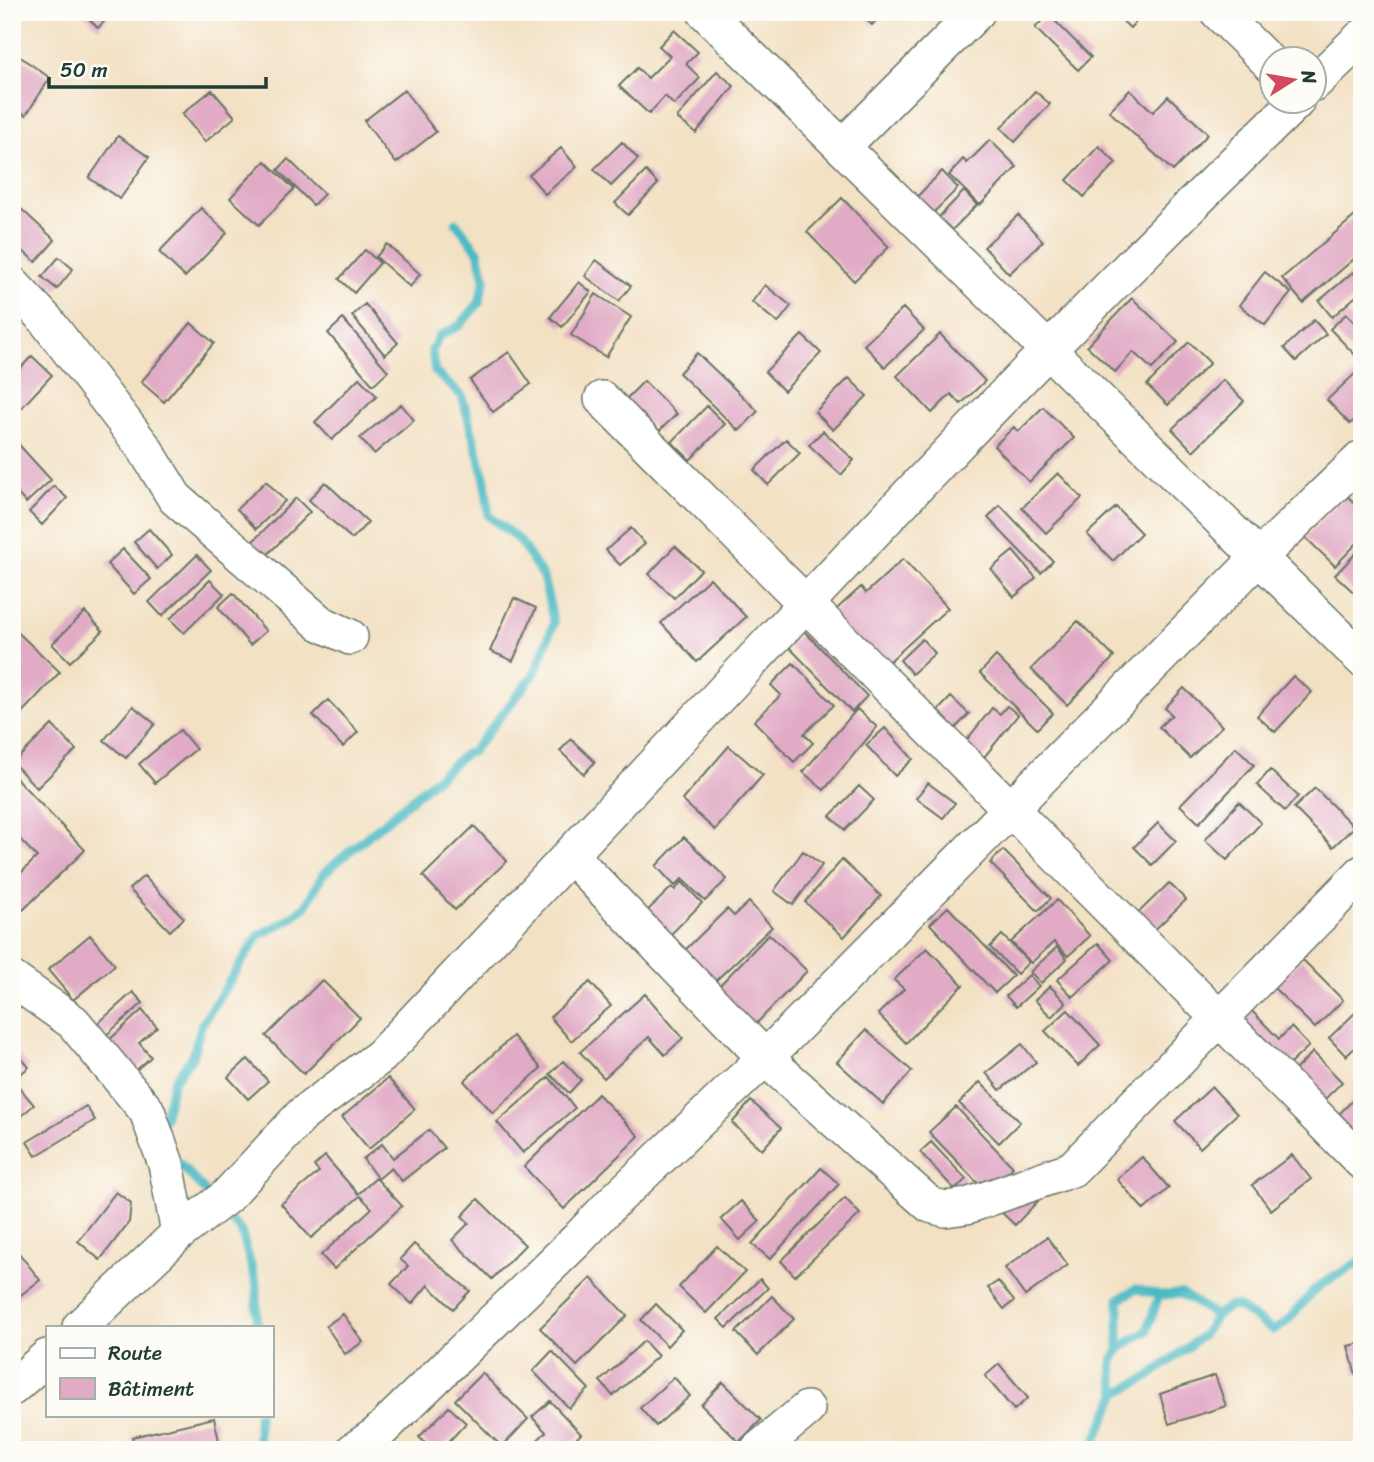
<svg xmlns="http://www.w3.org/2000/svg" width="1374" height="1462" font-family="Sriracha,sans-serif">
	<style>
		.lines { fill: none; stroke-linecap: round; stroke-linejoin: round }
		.stream { stroke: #4ab9c3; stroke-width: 9 }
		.building { fill: #e1abc6 }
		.minor-casing { stroke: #697666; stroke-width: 38 }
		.minor { stroke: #fff; stroke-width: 35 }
	</style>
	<rect width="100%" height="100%" fill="#fdfcf7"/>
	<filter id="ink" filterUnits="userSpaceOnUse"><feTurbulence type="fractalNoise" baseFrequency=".0143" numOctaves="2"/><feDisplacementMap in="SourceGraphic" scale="14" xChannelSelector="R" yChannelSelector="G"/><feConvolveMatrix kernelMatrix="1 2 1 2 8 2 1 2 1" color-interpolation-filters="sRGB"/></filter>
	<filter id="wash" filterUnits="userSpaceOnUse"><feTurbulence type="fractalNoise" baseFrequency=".00686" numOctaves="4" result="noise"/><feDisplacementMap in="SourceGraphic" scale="28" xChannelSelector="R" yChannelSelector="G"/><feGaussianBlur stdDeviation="1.57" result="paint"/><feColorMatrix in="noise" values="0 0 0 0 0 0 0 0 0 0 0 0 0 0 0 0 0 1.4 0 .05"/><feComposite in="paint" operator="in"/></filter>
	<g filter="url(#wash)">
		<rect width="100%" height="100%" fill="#f3e1c4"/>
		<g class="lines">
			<path class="stream" d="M164 1119 174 1080 192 1057 202 1024 259 935 283 923 305 907 323 874 465 754 472 752 535 673 554 623 543 577 520 541 489 516 485 480 462 396 435 372 432 350 439 336 459 326 479 303 485 279 478 251 456 223
				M178 1162 213 1200
				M222 1211 241 1231 257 1286V1327
				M1119 1348V1299L1136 1289 1159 1295
				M1117 1393C1106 1353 1114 1351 1147 1331L1159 1295 1182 1294 1216 1316
				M258 1450V1415
				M1091 1450 1117 1393 1147 1378 1202 1336 1216 1316 1229 1306 1238 1307 1273 1330C1288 1326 1303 1300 1316 1289 1330 1276 1348 1272 1362 1259"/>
		</g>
		<g id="blocks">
			<path class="building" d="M82 12H113L98 28Z
				M859 12H884L872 25Z
				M1113 12H1145L1130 28Z
				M1048 14 1091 57 1078 70 1035 28Z
				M674 30 698 52 686 64 700 78 674 105 665 96 649 114 619 86 637 68 648 78 670 56 659 46Z
				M19 56 50 78 26 115 12 106V66Z
				M717 71 734 86 696 133 677 118Z
				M212 90 235 117 205 142 182 114Z
				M404 90 436 132 396 163 364 121Z
				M1130 90 1153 112 1168 96 1208 134 1173 171 1109 111Z
				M1035 91 1050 104 1015 142 1001 128Z
				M118 136 149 157 120 199 89 178Z
				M990 140 1017 167 980 205 949 175 963 159 967 163Z
				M622 142 638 159 611 186 594 169Z
				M1099 146 1116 163 1084 197 1067 180Z
				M561 148 577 167 545 194 529 175Z
				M288 159 324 194 313 205 278 170Z
				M265 161 294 189 259 225 230 198Z
				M646 171 658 184 628 215 615 203Z
				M942 171 958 188 922 224 906 208Z
				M964 191 977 205 951 231 938 218Z
				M842 198 889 247 854 281 807 232Z
				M19 207 55 240 36 262 12 242V214Z
				M201 208 227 233 185 277 159 252Z
				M1018 215 1043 241 1009 274 984 247Z
				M1355 216 1362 225V252L1303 303 1282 278Z
				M387 244 420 274 410 287 376 257Z
				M365 250 380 263 354 293 339 279Z
				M59 257 73 269 57 289 42 277Z
				M596 260 631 286 619 301 585 276Z
				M1265 272 1291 293 1265 325 1239 305Z
				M1353 272 1362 283V291L1332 317 1319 301Z
				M579 282 591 292 562 327 550 317Z
				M765 285 791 306 778 323 752 302Z
				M596 294 631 317 606 357 571 335Z
				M1132 298 1178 342 1152 369 1133 352 1115 372 1087 346Z
				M365 304 398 343 385 355 352 316Z
				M903 308 924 330 885 367 864 345Z
				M1346 314 1362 330V362L1330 329Z
				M343 319 388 371 373 385 328 333Z
				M1314 320 1326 334 1296 361 1284 348Z
				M191 323 214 343 164 402 141 382Z
				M940 334 985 381 961 404 951 394 932 413 897 376Z
				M802 335 821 353 784 391 765 372Z
				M1189 342 1210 363 1168 405 1147 385Z
				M509 352 531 384 493 412 470 380Z
				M697 353 758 411 739 431 679 373Z
				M32 356 52 375 12 418V377Z
				M1362 367V413L1350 424 1327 400Z
				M359 378 377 396 332 440 315 422Z
				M849 378 867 396 833 430 815 412Z
				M1223 380 1244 401 1193 451 1172 429Z
				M644 381 677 414 658 432 625 400Z
				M401 404 414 420 374 454 360 438Z
				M707 406 725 424 690 460 672 442Z
				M1043 407 1074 438 1029 482 994 446 1014 427 1018 432Z
				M823 431 854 460 841 475 809 445Z
				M12 437 51 480 26 503 12 488Z
				M786 439 800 453 768 485 754 470Z
				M1058 473 1082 498 1046 533 1022 508Z
				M266 481 285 501 256 529 237 509Z
				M325 482 368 522 352 539 309 500Z
				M54 486 67 498 42 525 29 512Z
				M1346 495 1362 510V538L1335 566 1305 537Z
				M296 498 310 512 264 558 250 544Z
				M1000 505 1053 561 1041 573 988 518Z
				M1116 507 1141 533 1113 561 1087 534Z
				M631 528 645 544 620 565 606 550Z
				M149 529 172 555 157 569 134 542Z
				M675 546 701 570 674 598 649 574Z
				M1362 547V600L1335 575Z
				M123 549 151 579 134 594 107 564Z
				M1013 551 1036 578 1014 597 991 569Z
				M197 555 211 570 162 616 149 602Z
				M903 559 948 608 880 670 830 615 861 587 866 593Z
				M710 578 746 617 697 662 661 623Z
				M210 580 224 594 184 633 170 619Z
				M233 593 266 631 250 645 218 607Z
				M514 598 536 608 513 661 490 651Z
				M85 612 103 631 70 662 52 644Z
				M1078 621 1114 657 1067 705 1031 669Z
				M12 627 60 672 15 720 12 717V680L19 673 12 667Z
				M804 631 867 696 852 712 788 646Z
				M922 639 935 653 912 674 900 660Z
				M996 656 1053 713 1037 729 980 673Z
				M793 663 834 705 804 734 813 743 794 762 754 721 781 695 771 685Z
				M1293 676 1312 692 1275 732 1257 716Z
				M1184 688 1222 726 1190 758 1159 727 1172 715 1165 708Z
				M951 697 969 714 946 738 928 721Z
				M328 700 358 732 343 747 313 715Z
				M133 706 155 724 126 758 104 740Z
				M1007 706 1018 715 981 761 962 746 992 708 1000 714Z
				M857 709 877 727 824 790 803 772Z
				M52 725 76 750 37 788 13 763Z
				M885 728 913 759 895 776 866 745Z
				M180 730 196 749 155 783 139 764Z
				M571 739 595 762 584 774 560 751Z
				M729 746 763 775 715 830 682 800Z
				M1236 747 1254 765 1199 823 1180 805Z
				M1270 770 1298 796 1285 811 1257 785Z
				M12 774 85 850 23 910 12 899V882L37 857 12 831Z
				M928 783 955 803 943 818 916 798Z
				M859 786 874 800 845 830 830 816Z
				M1315 788 1354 827 1333 847 1294 808Z
				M1239 802 1261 823 1227 860 1205 840Z
				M1158 823 1176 841 1152 865 1134 847Z
				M474 826 507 861 455 910 423 876Z
				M684 837 727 879 705 901 682 879 675 886 656 866Z
				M1003 850 1051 898 1038 911 990 863Z
				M803 851 822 865 793 905 774 891Z
				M842 860 881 896 844 937 805 902Z
				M144 876 184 918 170 931 129 889Z
				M682 882 702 903 668 937 645 913 672 887 675 890Z
				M1169 883 1186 900 1147 937 1131 920Z
				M1057 900 1090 936 1068 956 1054 942 1031 963 1011 942Z
				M749 902 772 927 709 987 679 956 727 909 734 916Z
				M948 907 1013 976 995 993 930 924Z
				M769 934 807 971 752 1028 714 991Z
				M90 935 115 965 73 1000 48 970Z
				M1002 935 1029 962 1017 974 990 947Z
				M1098 943 1113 960 1073 997 1057 980Z
				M1057 947 1067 959 1041 983 1030 972Z
				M927 948 963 985 906 1043 878 1014 904 989 894 980Z
				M1302 959 1343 1000 1315 1028 1274 988Z
				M1029 975 1039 986 1016 1007 1006 996Z
				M322 980 360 1018 304 1074 266 1036Z
				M590 982 611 1006 571 1041 550 1017Z
				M1050 986 1066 1003 1051 1017 1035 1000Z
				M133 992 143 1003 104 1037 94 1027Z
				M645 994 683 1038 665 1055 649 1037 604 1078 580 1052Z
				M1249 1008 1279 1039 1291 1027 1309 1046 1273 1080 1226 1030Z
				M142 1010 157 1027 139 1043 151 1057 134 1072 107 1042Z
				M1068 1010 1100 1045 1078 1066 1045 1031Z
				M1358 1010 1362 1014V1041L1346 1056 1329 1038Z
				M866 1030 912 1071 883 1104 837 1062Z
				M513 1036 541 1068 493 1113 464 1081Z
				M1022 1044 1036 1062 1000 1090 986 1073Z
				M12 1047 29 1067 13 1080 34 1105 15 1121 12 1118Z
				M1313 1052 1342 1082 1309 1115 1280 1085Z
				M248 1059 268 1081 248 1099 228 1077Z
				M563 1061 581 1080 569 1093 550 1074Z
				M549 1077 575 1108 523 1153 497 1122Z
				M388 1078 415 1109 369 1149 342 1117Z
				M980 1082 1020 1122 999 1143 959 1103Z
				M1212 1087 1237 1114 1200 1148 1175 1121Z
				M598 1094 639 1136 564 1209 524 1167Z
				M1357 1096 1362 1100V1125L1349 1138 1332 1121Z
				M751 1101 781 1128 762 1150 732 1123Z
				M86 1106 95 1120 36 1156 27 1142Z
				M956 1107 1013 1167 987 1193 929 1132Z
				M429 1130 444 1148 402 1181 391 1168 378 1179 363 1159 382 1144 393 1158Z
				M931 1142 966 1179 955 1190 920 1152Z
				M1292 1155 1311 1179 1271 1210 1252 1185Z
				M325 1156 358 1194 376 1178 402 1206 334 1269 321 1255 372 1208 360 1196 311 1238 281 1204 319 1172 314 1166Z
				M1142 1157 1169 1188 1144 1210 1117 1179Z
				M821 1168 839 1184 770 1259 752 1244Z
				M1024 1187 1038 1201 1015 1225 1001 1212Z
				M116 1192 131 1203 129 1222 100 1260 78 1241Z
				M845 1198 860 1214 795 1276 781 1261Z
				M478 1199 525 1245 492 1279 452 1240 469 1223 462 1216Z
				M741 1201 760 1221 740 1240 721 1219Z
				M1047 1237 1068 1265 1025 1296 1005 1268Z
				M12 1244 40 1280 12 1302Z
				M414 1244 470 1291 453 1309 428 1285 412 1304 391 1284 408 1266 400 1259Z
				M717 1246 745 1272 706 1313 679 1287Z
				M591 1278 627 1316 577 1366 540 1328Z
				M760 1279 768 1288 727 1328 718 1319Z
				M998 1281 1014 1301 1004 1309 988 1288Z
				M772 1296 794 1319 758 1355 736 1332Z
				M656 1304 682 1330 667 1346 641 1320Z
				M343 1314 363 1342 345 1354 326 1326Z
				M644 1341 658 1356 613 1396 600 1381Z
				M1362 1343V1374L1356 1375 1348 1346Z
				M552 1351 589 1389 569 1408 533 1371Z
				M999 1364 1028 1398 1014 1410 985 1376Z
				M482 1373 528 1419 502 1447 455 1400Z
				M1215 1375 1226 1406 1169 1424 1160 1394Z
				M674 1377 690 1396 656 1426 640 1408Z
				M723 1382 761 1420 739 1442 701 1405Z
				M550 1401 581 1434 565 1450H527L546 1432 532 1417Z
				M449 1407 466 1423 441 1450H432L419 1437Z
				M214 1418 221 1450H135L132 1437Z"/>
		</g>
	</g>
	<g filter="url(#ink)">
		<use href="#blocks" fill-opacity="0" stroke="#697666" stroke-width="2"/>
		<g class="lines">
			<g class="minor-casing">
				<path id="minor" d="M705 12 1362 659
					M1218 12 1272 65
					M1314 83 1362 37
					M842 147 977 12
					M12 284 45 319 145 449 175 498 320 623 350 637
					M602 399 1362 1162
					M571 856 765 1058 930 1205 945 1209 967 1206 1072 1169 1362 873
					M12 979 73 1022 147 1111 166 1164 179 1233
					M80 1327 179 1233 226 1197 303 1114 381 1056C684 736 980 409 1296 102
					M12 1388 47 1357
					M354 1450 376 1435 577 1240 611 1204 765 1058 1259 557 1362 458
					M758 1450 807 1409"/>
			</g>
			<use href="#minor" class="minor"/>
		</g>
	</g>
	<rect width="1374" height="1462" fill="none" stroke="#fdfcf7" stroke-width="42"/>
	<rect x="46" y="1326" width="228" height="91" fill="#fdfcf7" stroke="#a4b0a9" stroke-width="2"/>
	<rect x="60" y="1348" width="35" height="10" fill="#ffffff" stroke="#a4b0a9" stroke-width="2"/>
	<text x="108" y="1360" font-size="21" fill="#1f3d34">Route</text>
	<rect x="60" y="1378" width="35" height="21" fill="#e1abc6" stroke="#a4b0a9" stroke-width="2"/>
	<text x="108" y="1396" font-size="21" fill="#1f3d34">Bâtiment</text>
	<g transform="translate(1293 80) rotate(79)"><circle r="33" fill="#fdfcf7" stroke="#a4b0a9" stroke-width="2"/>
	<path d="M0-5L12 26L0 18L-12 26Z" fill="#d1495b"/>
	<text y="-10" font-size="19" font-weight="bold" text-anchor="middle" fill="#1f3d34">N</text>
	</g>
	<path d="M49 77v10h217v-10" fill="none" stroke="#1f3d34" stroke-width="3.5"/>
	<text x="60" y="77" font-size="21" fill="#1f3d34" stroke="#fdfcf7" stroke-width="5" paint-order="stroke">50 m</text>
</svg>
